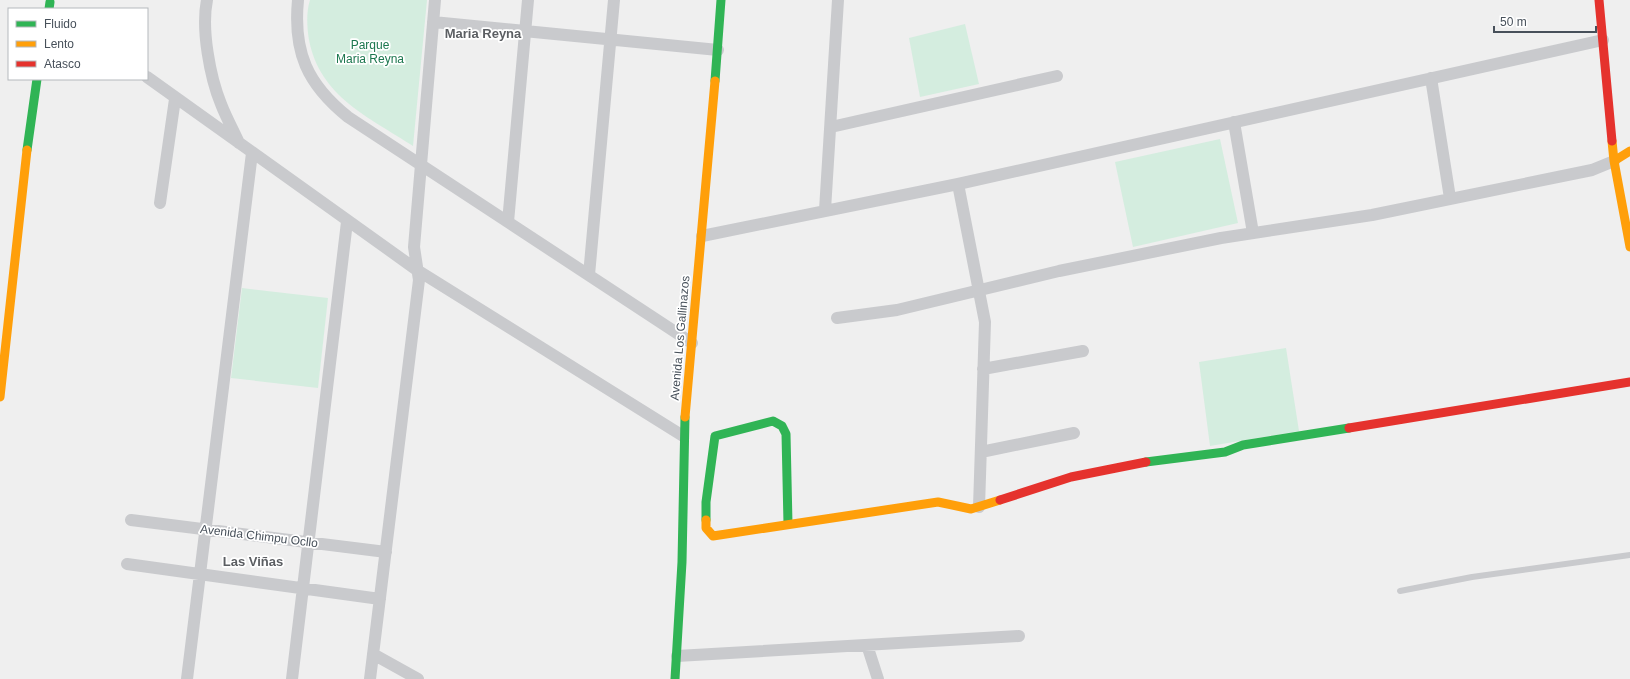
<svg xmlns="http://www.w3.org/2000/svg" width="1630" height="679" font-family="Arial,sans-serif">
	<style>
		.green { fill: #d4eddf }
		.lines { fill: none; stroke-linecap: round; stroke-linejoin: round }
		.lane { stroke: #c9cacd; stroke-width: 6 }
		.street { stroke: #c9cacd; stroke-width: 12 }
		.fast { stroke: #30b455; stroke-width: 9 }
		.slow { stroke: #ff9f0a; stroke-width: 9 }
		.jam { stroke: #e5322d; stroke-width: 9 }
		.labels { text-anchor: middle; stroke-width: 3.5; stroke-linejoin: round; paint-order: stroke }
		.park-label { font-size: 12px; fill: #1c774f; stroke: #fff }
		.street-label { font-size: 12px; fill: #47505a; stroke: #fff }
		.neighbourhood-label { font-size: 13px; font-weight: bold; fill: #5b5e62; stroke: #fff }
	</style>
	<rect width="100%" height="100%" fill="#efefef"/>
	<path class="green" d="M310 0H427L413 146C369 117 320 97 309 40 307 28 306 12 310 0Z
		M965 24 979 84 920 97 909 38Z
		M1220 139 1238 223 1133 247 1115 162Z
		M242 288 328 298 318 388 231 378Z
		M1286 348 1299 431 1210 446 1199 362Z"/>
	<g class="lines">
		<path class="lane" d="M1400 591 1472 577 1630 555"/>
		<path class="street" d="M207 0C201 29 210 77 221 104 226 117 233 130 239 143
			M298 0C293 52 307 84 348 117L692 343
			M433 22 718 50
			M147 77 417 270 683 436
			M1431 78 1450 198
			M1234 122 1253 233
			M831 127 1057 76
			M958 184 985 322 979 507
			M160 203 175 99
			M825 210 838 0
			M508 222 528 0
			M702 236 958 184 1603 40
			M589 275 614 0
			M837 318 897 310 1059 271 1221 238 1372 215 1592 170 1614 161
			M983 369 1083 351
			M981 452 1074 433
			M131 520 386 552
			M127 564 380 599
			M867 645 878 679
			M373 654 418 679
			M677 656 1019 636
			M187 679 252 153
			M292 679 347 222
			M370 679 419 280 414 247 435 0"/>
		<path class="fast" d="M49 9 50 2
			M715 81 721 0
			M27 150 37 79
			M1146 462 1225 452 1243 445 1349 428
			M706 520V502L715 436 773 421 782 426 786 434 788 524
			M675 679 682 562 685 417"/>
		<path class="slow" d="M1612 141 1614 161 1630 247
			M1614 161 1630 151
			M0 397 27 150
			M685 417 715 81
			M706 520V528L713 536 938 502 971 509 1000 500"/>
		<path class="jam" d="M1599 0 1612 141
			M1349 428 1630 382
			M1000 500 1071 477 1146 462"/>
	</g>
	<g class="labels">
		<g class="park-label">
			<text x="370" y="49">Parque<tspan x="370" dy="14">Maria Reyna</tspan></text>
		</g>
		<g class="street-label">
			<text transform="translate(680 338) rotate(-85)" y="4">Avenida Los Gallinazos</text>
			<text transform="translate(259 536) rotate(7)" y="4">Avenida Chimpu Ocllo</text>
		</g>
		<g class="neighbourhood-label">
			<text x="483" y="38">Maria Reyna</text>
			<text x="253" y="566">Las Viñas</text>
		</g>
	</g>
	<rect x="8" y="8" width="140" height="72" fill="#ffffff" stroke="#b5b9bd"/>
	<rect x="16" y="21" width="20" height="6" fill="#30b455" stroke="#b5b9bd"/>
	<text x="44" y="28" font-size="12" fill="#47505a">Fluido</text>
	<rect x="16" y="41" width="20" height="6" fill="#ff9f0a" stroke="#b5b9bd"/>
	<text x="44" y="48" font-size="12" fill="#47505a">Lento</text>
	<rect x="16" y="61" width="20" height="6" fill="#e5322d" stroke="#b5b9bd"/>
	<text x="44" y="68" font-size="12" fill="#47505a">Atasco</text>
	<path d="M1494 26v6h102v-6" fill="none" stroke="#47505a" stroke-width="2"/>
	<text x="1500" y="26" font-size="12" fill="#47505a" stroke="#ffffff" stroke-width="3" paint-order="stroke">50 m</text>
</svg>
